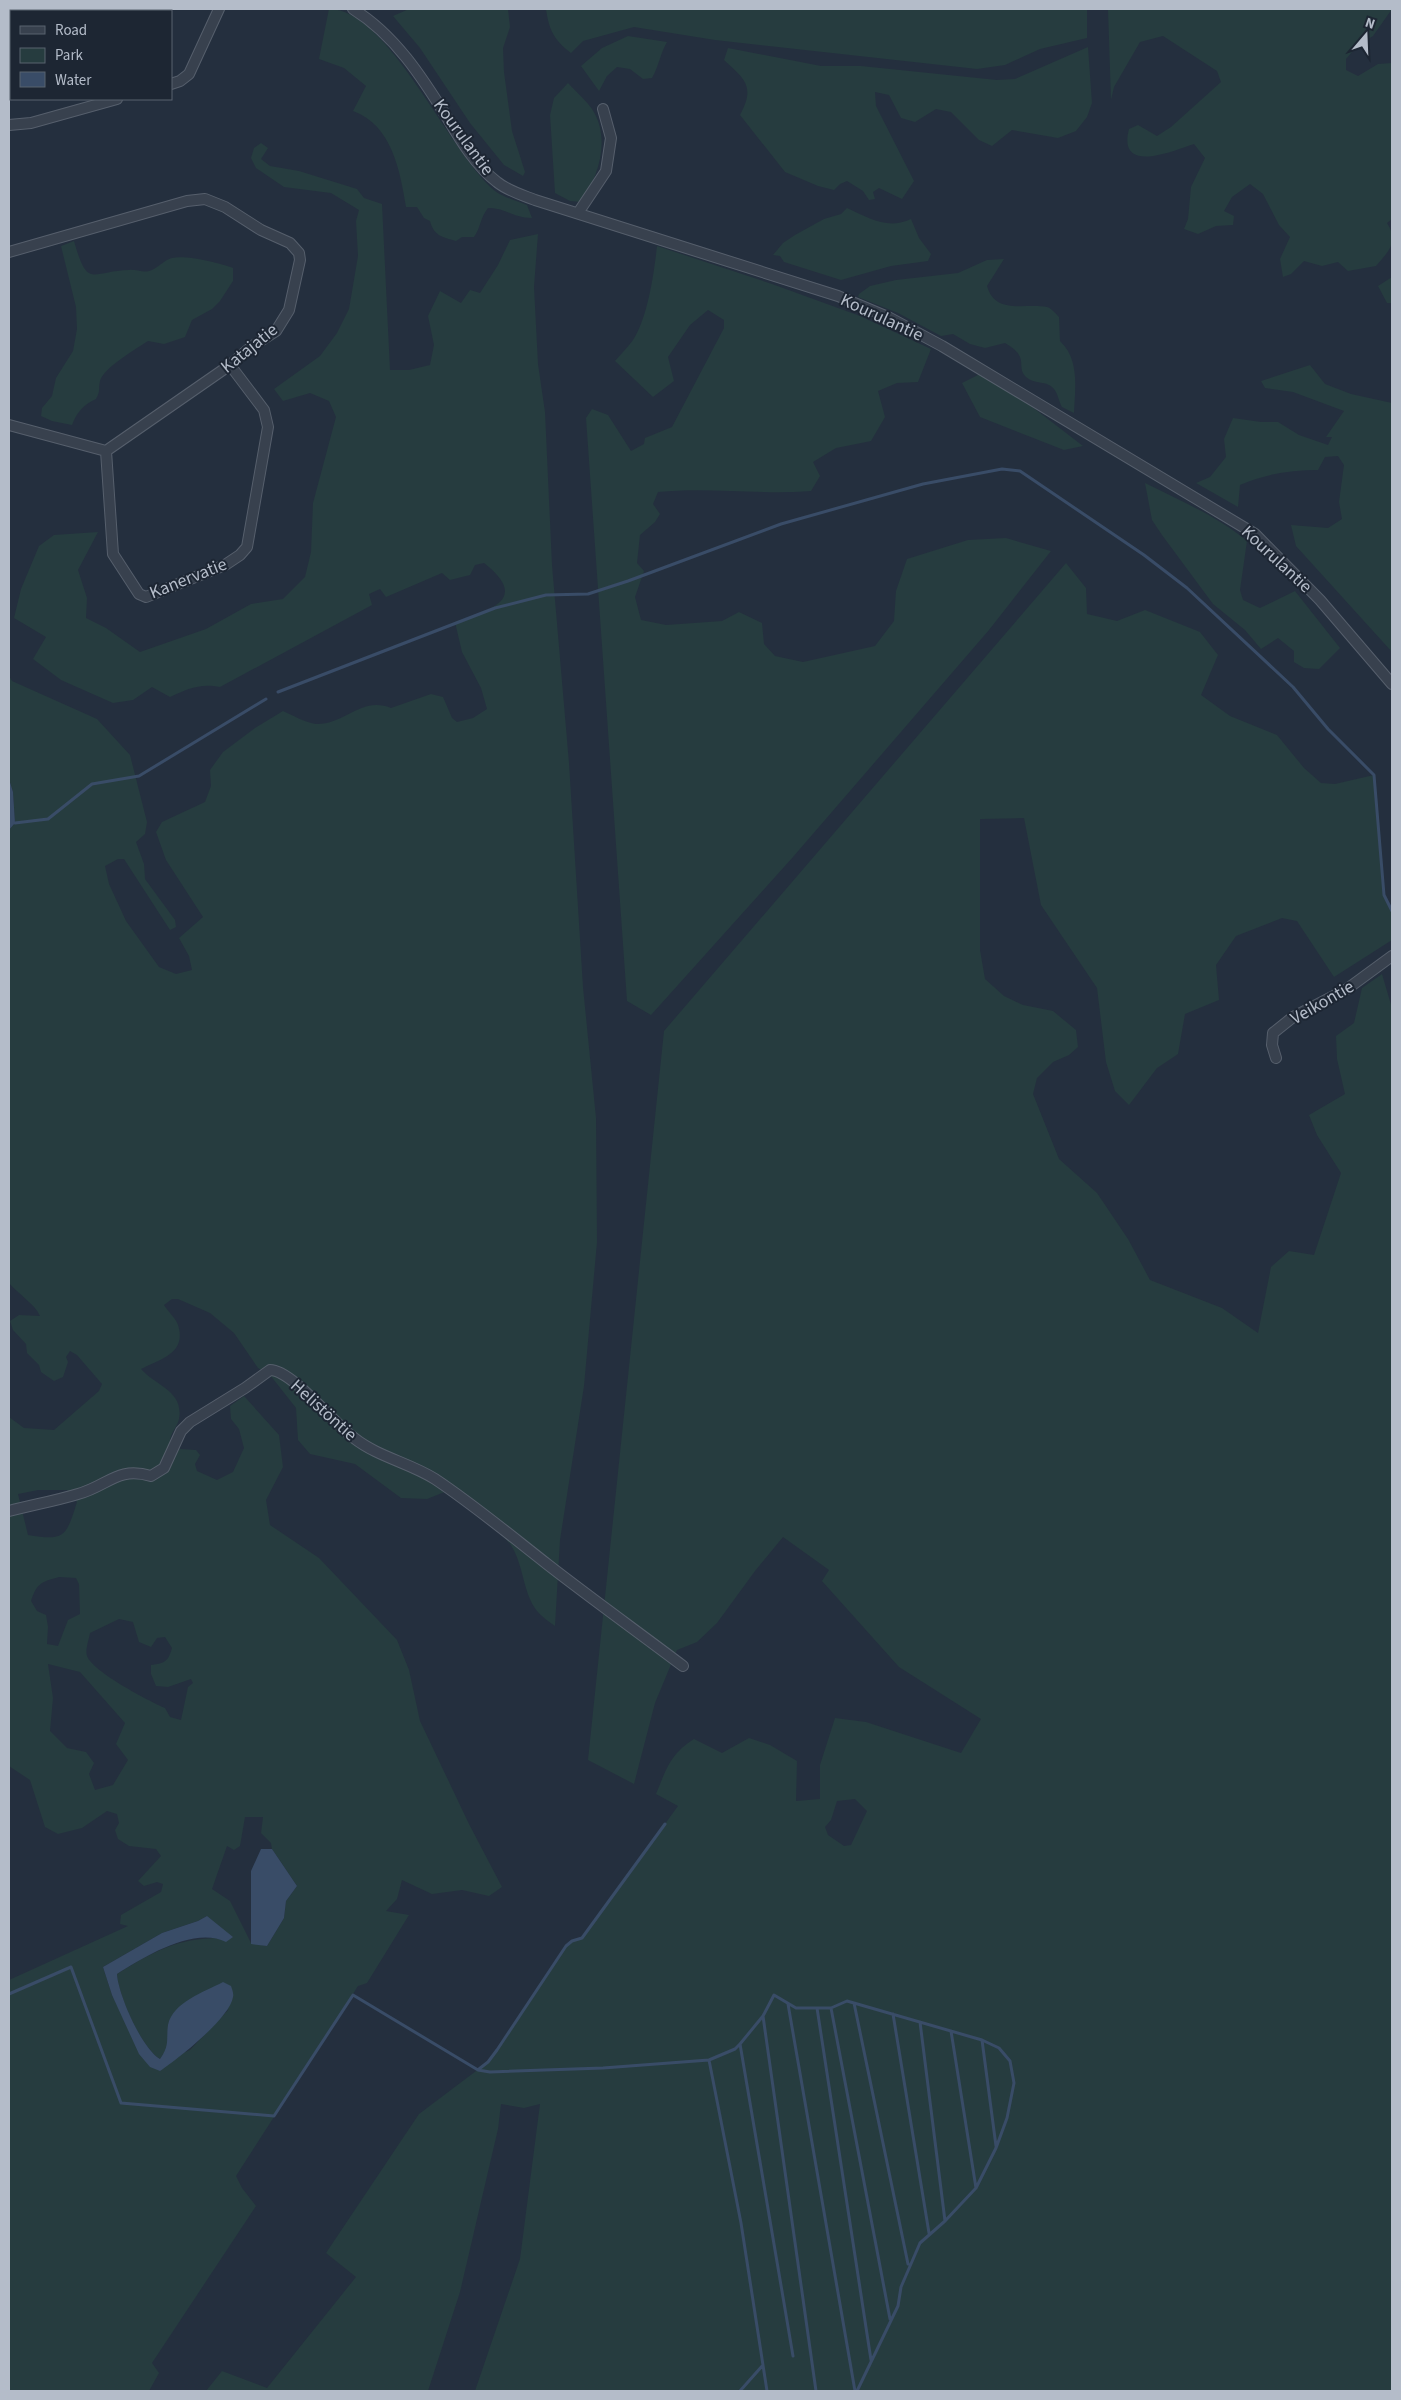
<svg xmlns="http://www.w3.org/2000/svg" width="1401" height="2400" font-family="'Source Sans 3',sans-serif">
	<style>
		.green { fill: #263c3f; fill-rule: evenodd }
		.water { fill: #394c67 }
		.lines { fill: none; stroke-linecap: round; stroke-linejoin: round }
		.stream { stroke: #394c67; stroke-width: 3 }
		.minor-casing { stroke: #565f6c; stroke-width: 12 }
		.minor { stroke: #38414e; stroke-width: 10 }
		.labels { text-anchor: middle; stroke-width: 4; stroke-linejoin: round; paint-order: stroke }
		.street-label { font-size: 18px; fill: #b4bcc9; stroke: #1d2633 }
	</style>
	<rect width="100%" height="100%" fill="#242f3e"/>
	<path class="green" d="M39 9H152V11H41Z
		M329 9C389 9 448 152 495 191 503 197 517 201 527 205L532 218C512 218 507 208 488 208 480 218 481 227 474 237H462L456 241C442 237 434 236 430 221L424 218 417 207H406C400 171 392 125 353 111L366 86 344 68 319 59Z
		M409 9H508L510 27 503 48 504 72 512 131 525 172 523 176 504 165 470 123 420 48 393 16Z
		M546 9H1087V38L1040 49 1005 65 977 69 715 40 634 27 583 41 571 53C554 40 549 30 546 9Z
		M1108 9H1392L1373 36 1358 45 1346 59V70L1358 76 1378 64 1392 63V219L1387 223C1399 242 1389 251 1376 266L1348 271 1338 262 1322 266 1304 261 1291 274 1283 277 1280 259 1290 237 1279 225 1263 194 1250 184 1232 197 1224 211 1234 216 1233 225 1216 226 1198 234 1184 229 1188 219 1191 187 1205 158 1194 144C1173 151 1117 175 1129 129L1138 125 1157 136 1171 127 1221 82 1217 71 1163 36 1140 42 1114 87 1111 100Z
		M628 36 667 42C660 54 659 66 652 78L643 79 630 69 617 67 607 76 599 91 581 66 602 48Z
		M1088 47 1092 103 1087 117 1076 131 1058 138 1012 130 992 146 979 140 951 112 936 109 915 122 901 118 889 95 875 92 876 106 914 181 902 199 879 188 873 192 875 199 869 200 863 191 847 181 840 184 834 190 818 186 785 172 740 115C755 87 746 80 724 60L728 48 821 66H861L997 80 1015 79Z
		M568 83C576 92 586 100 592 109 611 138 599 176 581 202L570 201 555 193 550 115 554 98Z
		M261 143 268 148 261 159 270 166 299 171 357 189 364 198 382 204 390 370H409L430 365 434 345 428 316 440 291 461 303 470 290 480 293 498 265 510 240 538 234 534 287 538 364 545 412 552 565 569 763 583 987 596 1118 597 1242 584 1386 560 1540 555 1626C549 1622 542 1617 537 1611 523 1593 524 1567 512 1547 504 1533 462 1503 447 1491L427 1499 401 1498 355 1464 310 1454 298 1440 296 1408 270 1375 258 1368 234 1333 210 1313 178 1299H172L164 1305C168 1312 176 1318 178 1325 187 1353 161 1359 141 1369 156 1386 184 1391 179 1419 177 1428 169 1434 170 1444L180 1449 196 1450 200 1455 195 1464 197 1471 217 1480 233 1472 244 1448 239 1429 231 1419 230 1406 244 1396 279 1435 283 1467 266 1500 270 1525 319 1558 397 1640 409 1670 420 1721 469 1824 502 1887 489 1896 462 1890 432 1894 402 1880 397 1899 386 1911 409 1915 367 1983 358 1986 236 2176 242 2188 256 2206 152 2363 159 2373 149 2391H9V1980L128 1926 120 1924 121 1915 161 1892 163 1884 157 1882 144 1886 138 1881 161 1856 156 1849 129 1846 118 1839 115 1830 119 1823 117 1814 107 1811 82 1828 58 1834 45 1827 30 1780 9 1766V1417L24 1428 54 1430 99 1391 102 1384 77 1355 70 1351 66 1357 68 1362 63 1377 54 1381 41 1372 39 1365 27 1353 26 1344 13 1330 10 1321 19 1315 40 1316C35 1304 18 1294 9 1283V830L15 823 13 792 9 779V676L12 681 97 719 130 755 147 822 145 834 136 842 144 864 145 879 175 920 176 927 170 930 124 859H118L105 866 109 884 126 921 159 967 176 974 192 970 189 956 179 938 203 917 166 860 156 832 162 822 205 802 211 786 210 770 223 752 255 728 283 711C292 715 306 723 316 724 345 725 361 696 391 708L431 694 443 697 452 718 457 722 473 718 487 709 481 688 462 652 455 622C489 610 531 600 484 563L475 565 470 575 450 580 442 573 386 597 380 589 369 594 372 605 220 687C200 683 187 689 170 697L152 687 133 700 113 703 61 680 33 659 46 637 14 618 21 589 39 546 54 535 98 532 78 570 87 598 86 618 106 628 140 652 206 629 251 604 283 599 305 577 311 552 313 503 336 417 329 401 310 393 283 401 274 389 320 356 337 333 349 309 358 256 356 221 359 210 331 193 284 187 256 168 251 158 254 148ZM38 1490H67L77 1502C66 1537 65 1541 28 1535L18 1494ZM59 1577 76 1578 79 1584 80 1614 68 1620 58 1646 47 1644 48 1627 46 1615 37 1611 31 1601C37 1583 41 1582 59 1577ZM119 1619 133 1622 139 1642 151 1647 157 1638 165 1637 172 1648C168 1662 165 1663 151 1665V1674L156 1686 168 1687 191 1679 193 1683 188 1687 181 1720 170 1717 165 1708C149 1701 93 1672 87 1656 85 1650 89 1639 90 1633ZM48 1664 80 1672 125 1723 116 1744 128 1760 113 1785 95 1790 89 1774 94 1763 86 1752 67 1748 50 1731 53 1698ZM245 1817H263L261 1833 271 1843 272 1849 297 1886 286 1901 284 1918 267 1946 251 1943 230 1901 212 1889 227 1846 234 1850 240 1846ZM207 1916 219 1938C178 1938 152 1952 117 1974 118 1995 142 2049 160 2059L168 2047V2042L229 2009 190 2050 150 2067 112 1995 103 1967 162 1933 198 1921Z
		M847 208C869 218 888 230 911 219L919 238 931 254 928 261 891 266 841 280 784 262 780 256 773 255 783 243 795 235 824 219 841 214Z
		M74 241C88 290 91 271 129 270 135 269 143 273 149 271 157 269 164 260 172 258 187 255 219 263 233 268V281L220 301 212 309 192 320 185 337 164 344 148 341C136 349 103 368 100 381 98 389 101 390 96 399 83 405 77 412 72 425L52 421 41 416 42 408 52 396 56 378 73 351 77 329 76 307 61 246Z
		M657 246 772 284 860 316 931 349 918 382 897 383 878 391 885 417 871 441 836 448 813 462 820 476 811 491C760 495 709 487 658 492L653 504 660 514 655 522 640 535 637 563 644 571 635 597 641 620 666 625 722 621 739 612 762 623 764 644 775 656 803 662 875 646 894 621 896 591 907 559 968 540 1006 538 1051 551 989 630 793 857 651 1015 627 1001 586 418 592 409 608 415 631 451 644 444 645 438 672 427 724 328V320L708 310 690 325 668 357 674 381 653 397 615 361C621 354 628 347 633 340 648 317 654 273 657 246Z
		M1004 259 987 286C995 315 1025 303 1047 307 1051 308 1056 314 1059 317L1060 341C1080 360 1075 388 1074 413L1062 407C1059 402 1058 394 1054 389 1047 380 1035 385 1026 377 1015 366 1031 358 1005 343L985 348 970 344 953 334 941 336 898 313 858 297 859 294 870 286 896 280 958 273 987 260Z
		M1392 277V303H1387L1378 286Z
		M1310 365 1325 384 1351 394 1392 403V652L1296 546 1291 525 1328 528 1342 519 1339 502 1344 465 1338 456 1325 457 1318 470C1290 470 1266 474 1240 485L1238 507 1196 483 1210 477 1226 457 1224 439 1233 418 1261 422H1278L1299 435 1328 445 1332 437H1326L1344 411 1293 392 1265 388 1261 381Z
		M982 373 1001 383 1083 446 1064 450 980 417 962 383Z
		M1145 483C1179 500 1217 516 1247 541L1240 590 1243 600 1260 608 1295 591 1340 648 1319 669 1304 668 1294 662V651L1278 638 1261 649 1245 630 1213 604 1162 535 1152 520Z
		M1066 563 1086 588 1087 614 1117 621 1145 610 1200 632 1218 655 1201 695 1230 716 1277 735 1304 768 1321 783 1335 784 1374 775 1384 895 1392 911V940L1334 977 1297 921 1282 918 1236 936 1216 965 1219 1000 1185 1014 1178 1054 1157 1068 1129 1105 1115 1091 1106 1062 1097 988 1041 905 1024 818 980 819V950L985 979 1004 996 1023 1005 1053 1011 1076 1030 1078 1047 1069 1055 1053 1062 1037 1078 1033 1094 1059 1159 1097 1193 1128 1239 1150 1280 1222 1308 1258 1333 1271 1267 1289 1251 1314 1255 1341 1173 1317 1135 1309 1115 1345 1094 1337 1059 1336 1036 1354 1023 1362 988 1382 974 1392 1008V2391H475L520 2259 540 2104 524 2108 501 2104 498 2129 460 2292 428 2391H206L222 2371 267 2388 356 2277 326 2253 419 2114 488 2062 566 1946 572 1941 582 1938 678 1806 656 1794C666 1770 670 1754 694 1739L722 1753 749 1738 770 1745 797 1761 796 1801 820 1799V1765L835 1718 866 1722 961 1753 981 1719 899 1667 822 1581 829 1570 783 1537 755 1571 717 1623 697 1642 677 1650 655 1703 634 1784 588 1760 664 1031ZM855 1799 867 1811 851 1845 844 1846 828 1835 825 1827 831 1820 837 1801Z"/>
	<path class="water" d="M9 779 13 792 15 823 9 830Z
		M261 1849H272L297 1886 286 1901 284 1918 267 1946 251 1944V1871Z
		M207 1916 233 1937 226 1942C194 1926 144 1957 117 1974 118 1994 142 2049 160 2059 170 2045 166 2040 168 2025 173 2002 204 1992 223 1982L231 1986C232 1989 234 1994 233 1997 230 2018 178 2059 160 2071L150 2067 139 2054 112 1995 103 1967 162 1933 198 1921Z"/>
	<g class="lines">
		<path class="stream" d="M278 692 495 608 546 595 588 594 628 581 781 524 923 484 1002 469 1020 471 1144 555 1187 588 1293 687 1328 729 1374 775 1384 895 1392 911
			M15 823 48 819 92 784 139 776 266 699
			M9 1994 71 1967 121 2103 274 2116 353 1995 478 2070 490 2072 603 2068 709 2060 735 2049 740 2044 763 2016 774 1995 796 2008H831L847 2001 982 2040 999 2048 1010 2061 1014 2083 1007 2118 996 2148 976 2188 945 2221 920 2243 901 2287 898 2306 857 2391
			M854 2003 908 2264
			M788 2004 855 2391
			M817 2008 871 2360
			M831 2008 890 2319
			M893 2014 929 2233
			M763 2016 816 2391
			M920 2022 945 2221
			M951 2031 976 2188
			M982 2040 996 2146
			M740 2044 793 2356
			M709 2060 741 2223 767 2391
			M479 2069 488 2062 497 2050 566 1946 572 1941 582 1938 665 1824
			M740 2391 763 2365"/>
		<g class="minor-casing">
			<path id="minor" d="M353 9C395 35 422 77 448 119 461 141 476 166 497 182 508 191 522 195 535 200L838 296 888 317 942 346 1255 534 1320 600 1392 684
				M171 84 180 81 189 74 219 9
				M9 125 31 123 117 99
				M578 213 606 171 611 138 603 109
				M9 252 187 201 205 199 225 207 261 230 290 243 299 253 300 260 289 310 276 331 251 347 230 365 106 451 9 425
				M106 451 113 554 139 594 146 597 225 565 240 555 247 547 268 427 264 410 230 365
				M1276 1058 1272 1045 1273 1033 1293 1017 1347 989 1392 956
				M9 1511C32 1505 55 1501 78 1494 108 1486 117 1466 151 1476L164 1468 181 1431 190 1422 245 1388 270 1370C292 1370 334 1424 354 1438 378 1457 410 1463 435 1479 474 1505 510 1535 547 1564 592 1599 638 1632 683 1666"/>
		</g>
		<use href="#minor" class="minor"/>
	</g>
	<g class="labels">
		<g class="street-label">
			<text transform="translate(464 137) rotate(54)" y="6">Kourulantie</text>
			<text transform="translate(882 317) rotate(25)" y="6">Kourulantie</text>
			<text transform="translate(249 348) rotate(-39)" y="6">Katajatie</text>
			<text transform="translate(1277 559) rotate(43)" y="6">Kourulantie</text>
			<text transform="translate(188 578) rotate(-22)" y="6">Kanervatie</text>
			<text transform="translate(1322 1002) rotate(-30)" y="6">Veikontie</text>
			<text transform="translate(324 1410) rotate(42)" y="6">Helistöntie</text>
		</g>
	</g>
	<rect width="1401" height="2400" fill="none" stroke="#b4bcc9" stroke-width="20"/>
	<rect x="10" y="10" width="162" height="90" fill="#1d2633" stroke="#59626f"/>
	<rect x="20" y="26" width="25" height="8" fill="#38414e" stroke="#59626f"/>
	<text x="55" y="35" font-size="15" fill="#b4bcc9">Road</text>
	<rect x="20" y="48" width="25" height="15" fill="#263c3f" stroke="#59626f"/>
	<text x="55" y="60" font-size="15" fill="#b4bcc9">Park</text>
	<rect x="20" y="72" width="25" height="15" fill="#394c67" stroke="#59626f"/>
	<text x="55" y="85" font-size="15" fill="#b4bcc9">Water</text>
	<g transform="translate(1366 35) rotate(19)" stroke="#1d2633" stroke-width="4" paint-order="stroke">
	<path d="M0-4L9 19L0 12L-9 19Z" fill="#b4bcc9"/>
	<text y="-8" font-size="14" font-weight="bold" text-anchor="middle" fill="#b4bcc9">N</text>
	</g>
</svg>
